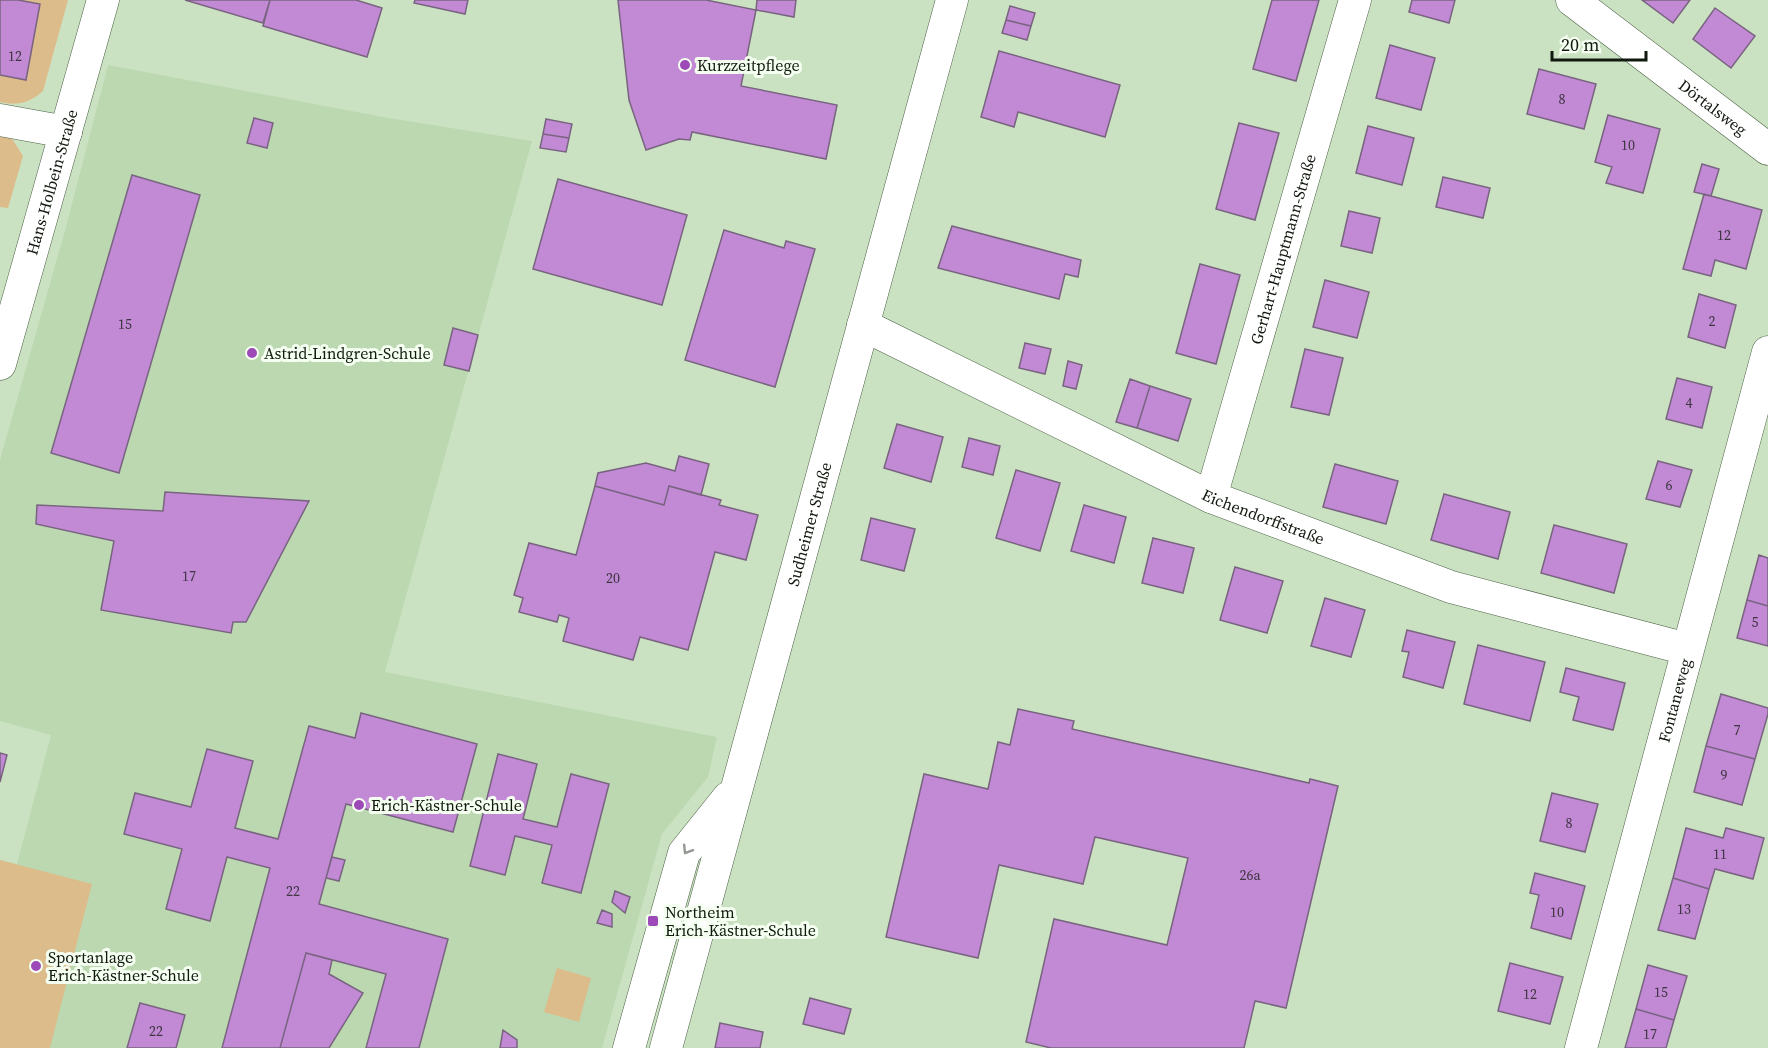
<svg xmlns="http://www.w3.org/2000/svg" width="1768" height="1048" font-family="'Source Serif 4',serif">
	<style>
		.built { fill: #bbd8b1 }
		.green { fill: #ddbc8b }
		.building { fill: #c289d5; stroke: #796480; stroke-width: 1.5 }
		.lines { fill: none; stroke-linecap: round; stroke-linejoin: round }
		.minor-casing { stroke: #4b6044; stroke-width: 33 }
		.minor { stroke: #fff; stroke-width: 32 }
		.oneway { stroke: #949893 }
		.poi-dot { fill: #9d4ab8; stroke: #f5fff1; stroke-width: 2 }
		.labels { text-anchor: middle; stroke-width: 6; stroke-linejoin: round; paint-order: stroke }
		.number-label { font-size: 14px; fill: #3d3540 }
		.poi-label { font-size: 16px; fill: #11190e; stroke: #f5fff1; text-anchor: start }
		.street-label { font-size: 16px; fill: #11190e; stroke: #f5fff1 }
	</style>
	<rect width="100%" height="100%" fill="#cbe2c2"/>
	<path class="built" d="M108 65 383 117 532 141 385 672 717 737 708 777 662 834 602 1048H0V860L17 864 51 735 0 721V460L66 227Z"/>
	<path class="green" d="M0 0H68L43 91C30 103 17 106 0 102Z
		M0 135 11 137 23 156 8 208 0 207Z
		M0 860 92 884 50 1048H0Z
		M557 968 591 978 579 1022 544 1012Z"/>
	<path class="building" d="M0 0H18L40 4 26 80 0 75Z
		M185 0H270L263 23Z
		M270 0H356L382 8 367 57 263 26Z
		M415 0H468L465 14 414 3Z
		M618 0H706L756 10 741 86 837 105 826 159 692 132 690 140 679 139 646 150 629 100Z
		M757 0H796L794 17 756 10Z
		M1272 0H1319L1296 81 1253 69Z
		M1412 0H1455L1449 23 1409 12Z
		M1642 0H1690L1673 23Z
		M1010 6 1035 13 1031 26 1006 20Z
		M1715 8 1755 36 1731 68 1693 39Z
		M1006 20 1031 26 1027 40 1002 33Z
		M1390 45 1435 58 1421 110 1376 98Z
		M999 51 1120 85 1105 137 1018 112 1014 127 981 117Z
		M1539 69 1596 84 1584 129 1527 114Z
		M1608 115 1660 129 1643 193 1606 183 1612 167 1595 162Z
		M254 118 273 123 267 148 247 143Z
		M546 119 572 124 569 138 543 134Z
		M1239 123 1279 133 1255 220 1216 209Z
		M1368 126 1414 138 1402 185 1356 173Z
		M543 134 569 138 566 152 540 148Z
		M1702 164 1719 169 1711 196 1694 192Z
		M132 175 200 195 119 473 51 453Z
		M1443 177 1490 188 1483 218 1436 207Z
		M558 179 687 215 662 305 533 269Z
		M1704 194 1762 210 1746 269 1715 260 1711 276 1683 269Z
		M1349 211 1380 218 1372 253 1341 246Z
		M952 226 1081 260 1078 277 1065 274 1059 299 938 268Z
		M724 230 784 248 786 241 815 249 775 387 685 360Z
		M1200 264 1240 275 1216 364 1176 353Z
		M1325 280 1369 292 1357 338 1313 327Z
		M1699 294 1736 305 1725 348 1688 337Z
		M453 328 478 335 469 371 444 365Z
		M1025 343 1051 349 1045 374 1019 368Z
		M1305 349 1343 358 1329 415 1291 407Z
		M1068 361 1082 365 1076 389 1063 386Z
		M1677 378 1712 387 1702 428 1666 419Z
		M1130 379 1150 386 1137 428 1116 422Z
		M1150 386 1191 399 1178 441 1137 428Z
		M897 424 943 437 931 482 884 468Z
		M969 438 1000 446 993 475 962 467Z
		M679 456 709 464 701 495 669 486 664 505 595 486 598 473 646 463 675 471Z
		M1658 461 1692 470 1680 507 1646 499Z
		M1335 464 1398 481 1386 524 1323 507Z
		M1016 470 1060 483 1040 551 996 538Z
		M595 486 664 505 669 486 721 500 719 505 758 515 746 560 715 552 688 650 640 637 633 660 563 641 569 618 559 615 557 622 519 612 523 598 514 595 529 543 576 555Z
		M165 492 309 501 246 622H233L231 633 101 610 114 541 36 524 37 505 163 511Z
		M1444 494 1510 512 1498 559 1431 540Z
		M1084 505 1126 517 1114 563 1071 551Z
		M871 518 915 529 904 571 861 560Z
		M1554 525 1627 544 1614 593 1541 573Z
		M1153 538 1194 548 1183 593 1142 583Z
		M1759 555 1768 558V606L1747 600Z
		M1235 567 1283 581 1267 633 1220 620Z
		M1325 598 1365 610 1351 657 1311 646Z
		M1747 600 1768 606V646L1737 638Z
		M1407 630 1455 642 1443 688 1403 677 1409 652 1402 651Z
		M1478 645 1545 662 1530 721 1464 704Z
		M1566 668 1625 683 1613 730 1573 720 1579 697 1560 692Z
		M1721 694 1768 708V714L1755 759 1706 746Z
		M1018 709 1074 721 1072 729 1309 783 1310 779 1338 786 1286 1008 1255 1001 1244 1048H1051L1026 1042 1054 919 1167 945 1188 858 1095 837 1083 884 999 865 978 958 886 937 924 774 988 789 998 742 1010 745Z
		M361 713 477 744 453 832 346 804 319 904 448 939 419 1048H366L386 974 306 953 280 1048H222L270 868 227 857 210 921 166 909 182 849 124 834 135 793 191 807 207 749 253 761 235 828 278 839 309 726 355 738Z
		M1706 746 1755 759 1742 805 1694 792Z
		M0 753 7 755 0 782Z
		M498 754 537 764 523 819 557 827 571 774 609 784 581 893 542 883 552 845 515 836 505 875 470 866Z
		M1552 793 1598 804 1585 852 1540 841Z
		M1686 828 1723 838 1726 828 1764 838 1753 879 1715 869 1709 889 1673 878Z
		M332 857 345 860 339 881 326 878Z
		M1535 873 1585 886 1571 939 1531 928 1539 895 1530 893Z
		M1673 878 1709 889 1695 939 1658 930Z
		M615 891 630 897 625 913 612 902Z
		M602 910 612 914V927L597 923Z
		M306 953 332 960 329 974 363 993 329 1048H280Z
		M1510 963 1563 977 1550 1024 1498 1011Z
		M1648 965 1687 976 1674 1020 1636 1009Z
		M810 998 851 1009 844 1034 803 1024Z
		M140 1003 185 1015 176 1048H127Z
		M1636 1009 1674 1020 1666 1048H1625Z
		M720 1023 763 1032 760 1048H715Z
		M503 1030 517 1040V1048H500Z"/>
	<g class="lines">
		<g class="minor-casing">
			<g id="minor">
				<path id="s1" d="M1572 0 1768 149"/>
				<path d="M0 120 66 132"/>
				<path id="s2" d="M863 325 1211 497 1451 587 1687 649"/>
				<path id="s3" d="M0 364 103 0"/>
				<path id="s4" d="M1211 497 1355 0"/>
				<path d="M629 1048 684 853 728 798"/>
				<path id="s5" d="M666 1048 952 0"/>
				<path id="s6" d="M1581 1048 1768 352"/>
			</g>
		</g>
		<use href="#minor" class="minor"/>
	</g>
	<defs><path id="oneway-chevron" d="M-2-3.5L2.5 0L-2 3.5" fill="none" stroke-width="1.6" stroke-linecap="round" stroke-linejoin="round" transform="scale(1.5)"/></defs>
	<use class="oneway" href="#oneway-chevron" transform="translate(687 850) rotate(122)"/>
	<g class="poi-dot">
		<circle cx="685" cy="65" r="6"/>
		<circle cx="252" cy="353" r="6"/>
		<circle cx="359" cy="805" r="6"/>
		<rect x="647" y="915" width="12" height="12" rx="3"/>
		<circle cx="36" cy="966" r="6"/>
	</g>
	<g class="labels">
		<g class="number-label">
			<text x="15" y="61">12</text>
			<text x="1562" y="104">8</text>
			<text x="1628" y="150">10</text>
			<text x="1724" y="240">12</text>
			<text x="1712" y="326">2</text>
			<text x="125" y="329">15</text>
			<text x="1689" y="408">4</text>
			<text x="1669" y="490">6</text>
			<text x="189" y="581">17</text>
			<text x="613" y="583">20</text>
			<text x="1755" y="627">5</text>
			<text x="1737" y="735">7</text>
			<text x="1724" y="780">9</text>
			<text x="1569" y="828">8</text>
			<text x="1720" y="859">11</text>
			<text x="1250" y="880">26a</text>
			<text x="293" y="896">22</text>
			<text x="1684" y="914">13</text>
			<text x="1557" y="917">10</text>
			<text x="1661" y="997">15</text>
			<text x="1530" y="999">12</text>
			<text x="156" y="1036">22</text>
			<text x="1650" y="1039">17</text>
		</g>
		<g class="poi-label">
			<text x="697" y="71">Kurzzeitpflege</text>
			<text x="264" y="359">Astrid-Lindgren-Schule</text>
			<text x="371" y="811">Erich-Kästner-Schule</text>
			<text x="665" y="918">Northeim<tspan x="665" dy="18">Erich-Kästner-Schule</tspan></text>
			<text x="48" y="963">Sportanlage<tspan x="48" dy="18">Erich-Kästner-Schule</tspan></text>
		</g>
		<g class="street-label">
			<text dy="6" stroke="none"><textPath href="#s1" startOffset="177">Dörtalsweg</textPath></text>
			<text dy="6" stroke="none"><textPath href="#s3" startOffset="189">Hans-Holbein-Straße</textPath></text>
			<text dy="6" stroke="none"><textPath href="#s4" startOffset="258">Gerhart-Hauptmann-Straße</textPath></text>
			<text dy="6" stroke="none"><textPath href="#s2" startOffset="444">Eichendorffstraße</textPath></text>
			<text dy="6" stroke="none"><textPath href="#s5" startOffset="543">Sudheimer Straße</textPath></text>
			<text dy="6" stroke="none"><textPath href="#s6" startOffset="360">Fontaneweg</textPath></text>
		</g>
	</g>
	<path d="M1552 51v9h94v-9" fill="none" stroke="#11190e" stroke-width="3"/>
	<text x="1561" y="51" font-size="18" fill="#11190e" stroke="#f5fff1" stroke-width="4.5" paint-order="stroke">20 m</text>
</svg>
